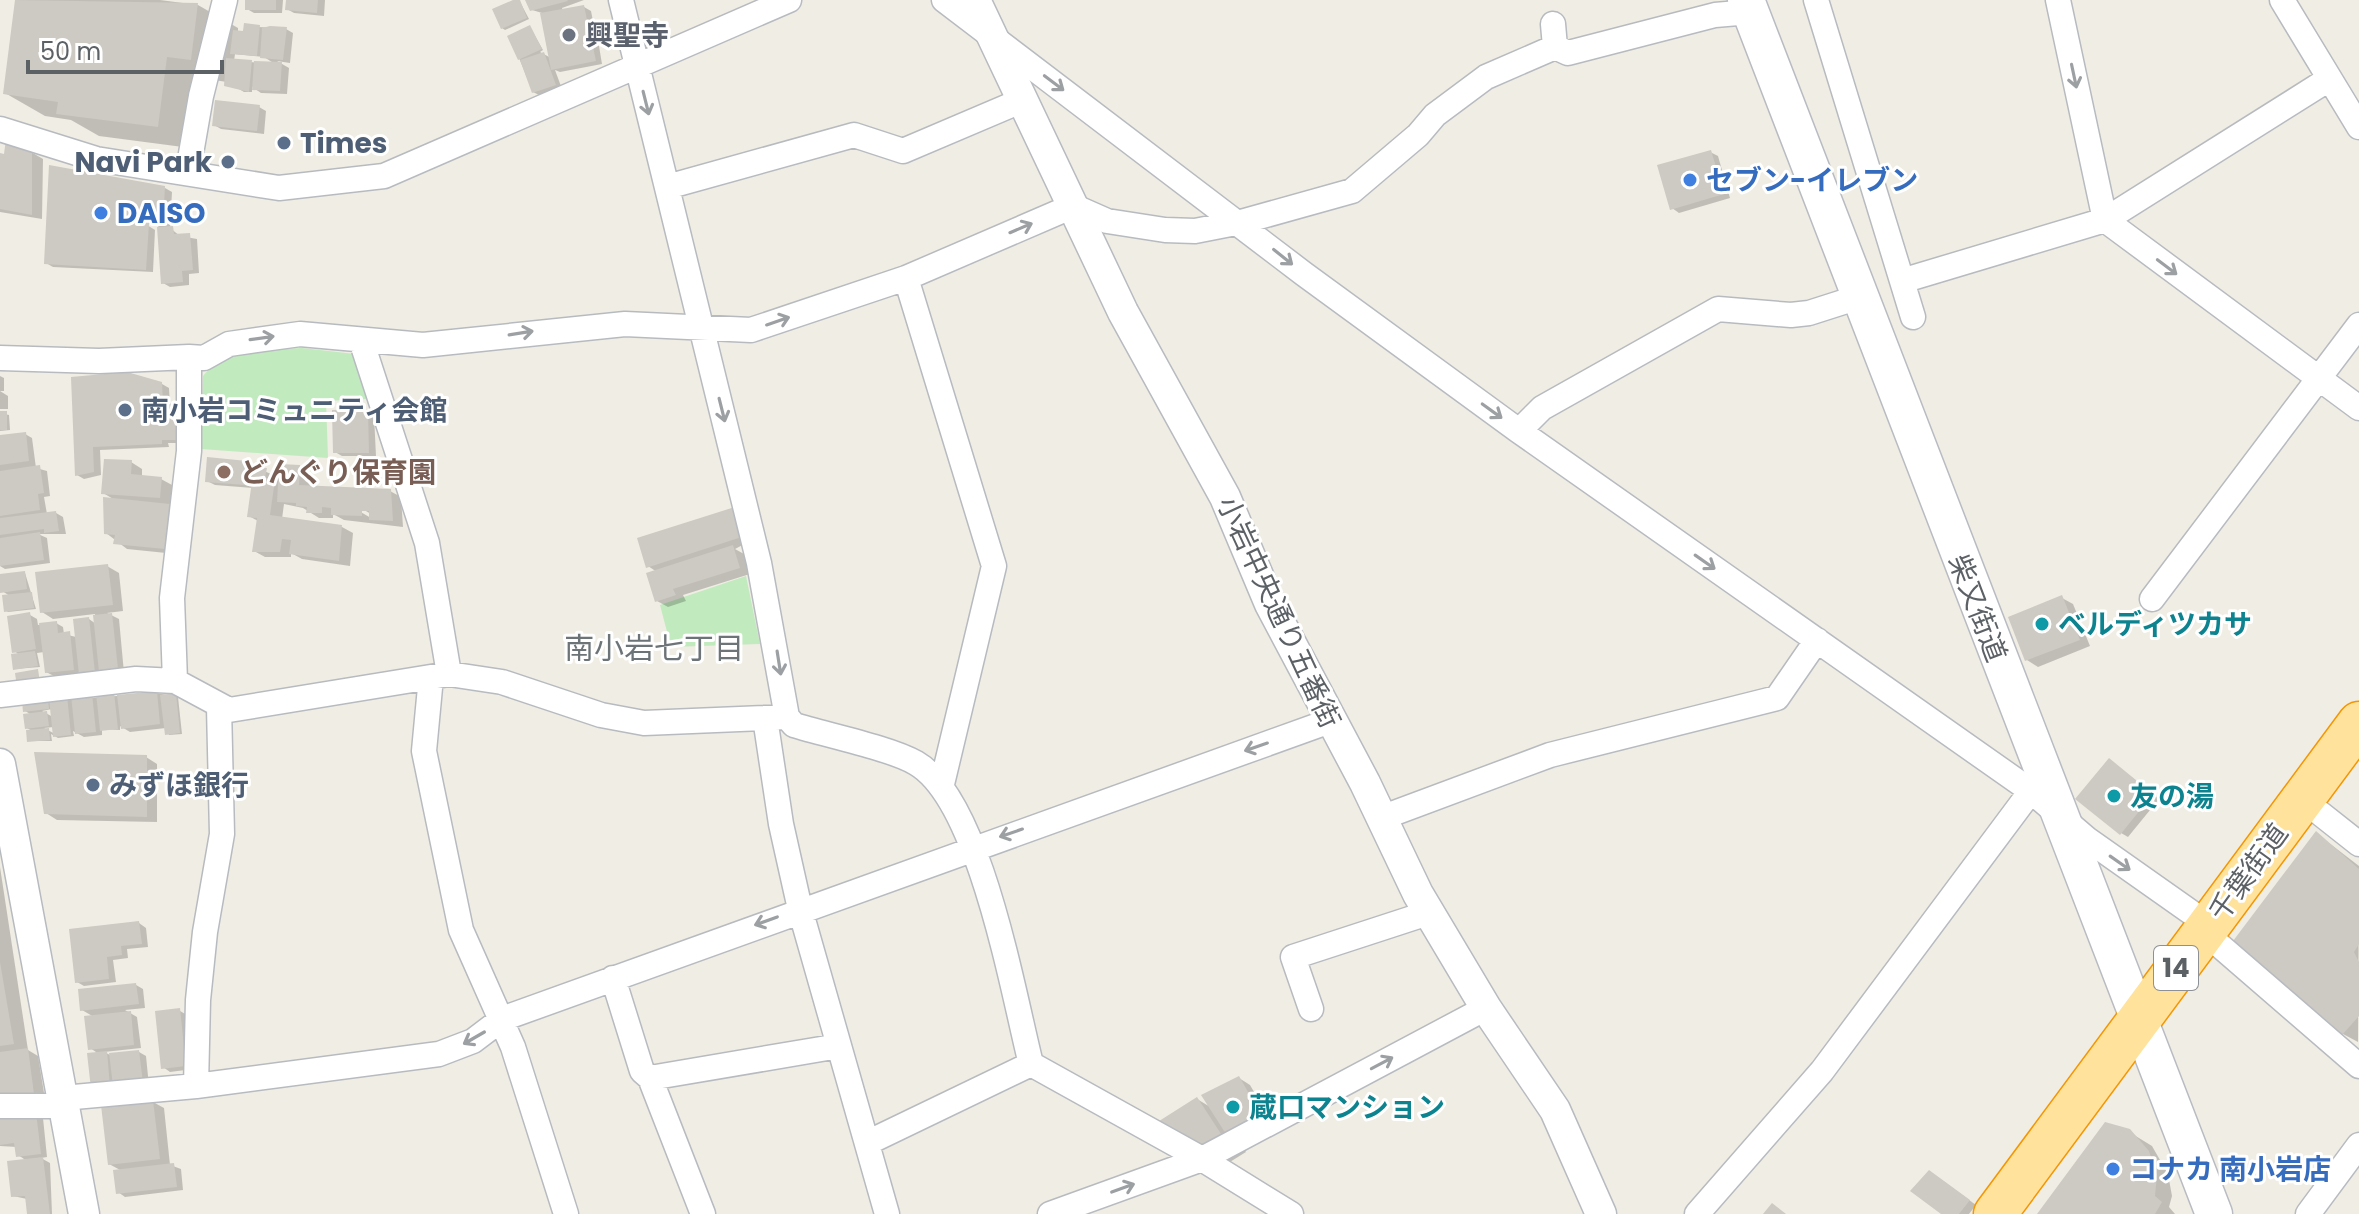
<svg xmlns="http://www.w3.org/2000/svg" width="2359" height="1214" font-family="Poppins,'Noto Sans JP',sans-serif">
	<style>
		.green { fill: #c2eabf }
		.shadow { fill: #0003; fill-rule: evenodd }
		.building { fill: #cdc9c3 }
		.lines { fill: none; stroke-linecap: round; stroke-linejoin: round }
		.minor-casing { stroke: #b7bbc0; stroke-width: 27 }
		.tertiary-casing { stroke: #b7bbc0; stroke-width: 33 }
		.secondary-casing { stroke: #b8bcc2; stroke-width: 39 }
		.trunk-casing { stroke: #f59600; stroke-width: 45 }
		.minor { stroke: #fff; stroke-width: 24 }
		.tertiary { stroke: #fff; stroke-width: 30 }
		.secondary { stroke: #fff; stroke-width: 36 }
		.trunk { stroke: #ffe29c; stroke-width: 42 }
		.oneway { stroke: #9da0a3 }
		.worship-dot { fill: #6b7280; stroke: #fff; stroke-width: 3 }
		.service-dot { fill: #5c6f8a; stroke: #fff; stroke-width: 3 }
		.shop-dot { fill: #3f7fe0; stroke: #fff; stroke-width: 3 }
		.education-dot { fill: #8d6e63; stroke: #fff; stroke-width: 3 }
		.culture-dot { fill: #0f9aa8; stroke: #fff; stroke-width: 3 }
		.labels { text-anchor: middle; stroke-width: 6; stroke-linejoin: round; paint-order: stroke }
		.shield { fill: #fff; stroke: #8d9094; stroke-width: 2 }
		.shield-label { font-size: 26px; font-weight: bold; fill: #5c6166 }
		.worship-label { font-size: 28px; font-weight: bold; fill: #5b616d; stroke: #fff; text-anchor: start }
		.service-label { font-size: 28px; font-weight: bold; fill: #4e5e75; stroke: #fff; text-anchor: start }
		.shop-label { font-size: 28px; font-weight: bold; fill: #366cbe; stroke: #fff; text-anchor: start }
		.education-label { font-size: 28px; font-weight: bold; fill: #785e54; stroke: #fff; text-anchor: start }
		.street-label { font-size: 28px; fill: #5c6166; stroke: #fff }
		.culture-label { font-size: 28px; font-weight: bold; fill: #0d838f; stroke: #fff; text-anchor: start }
		.neighbourhood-label { font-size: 30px; fill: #6d7478; stroke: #fff }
	</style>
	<rect width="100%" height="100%" fill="#f0ede4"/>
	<path class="green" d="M302 348 355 354 368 399 326 401 328 458 201 449 203 376C226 348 269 350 302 348Z
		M746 576 760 644 671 647 660 605Z"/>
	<path class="shadow" d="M17 0H160L198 5 238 28V32L259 27 286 29 293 33 290 63 277 61 289 68 287 94 261 93 252 87V92H244L227 82 207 79 198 149 99 136 71 120 45 116 5 93ZM235 54 264 57 275 64 234 61Z
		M248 0H283L282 13H254L247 9Z
		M288 0H325L324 16 294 13 287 9Z
		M519 0 529 19 505 30 502 28Z
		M527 0H584L562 8 563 11 584 7 591 11 593 21 601 25 604 39 598 40 602 64 560 72 555 70 562 89 541 96 533 92 519 58 530 27 543 50 540 52 551 58 542 13 532 10Z
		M259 107 266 111 264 134 221 129 214 125Z
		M31 152 43 159 42 219 0 212V155Z
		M1710 152 1718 156 1730 198 1679 213 1672 208Z
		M165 188 172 192 170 228 180 236 197 239 199 273 189 274V285L170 287 163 283 158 222 156 225 141 217 139 220 155 230 153 272 53 267 46 263Z
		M0 376 4 378V391H0Z
		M73 378 162 384 169 388 170 406 182 409 184 443H168L169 447 100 450 101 475 84 479 77 475Z
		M0 391 8 396V409H0Z
		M367 411 374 415 376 456H342L335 452Z
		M0 413 9 415 10 430 0 431Z
		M25 434 32 438 36 468 47 471 50 496 44 497 47 514 56 513 63 517 66 534H38L47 538 50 563 5 569 0 566V437Z
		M131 462 142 469V477L161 479 172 485 171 504H165L181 512 176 554 127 549 106 533 115 500 103 493Z
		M246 463 280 478 299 467 310 474V487L390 491 401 497 403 527 344 520 333 514V518H319L303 508 284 504 282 519 342 527 353 533 350 566 302 559 291 553V557H265L254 551 258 521 249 516 253 488 215 485 207 481ZM354 504 371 514V518L352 507Z
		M745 512 754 539 735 549 744 554 750 574 683 595 686 601 668 607 657 601V572L648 566Z
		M107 566 119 573 123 611 107 613 119 619 124 673 54 676 46 672 44 652 37 653 40 667 15 669 20 655 14 651 30 615 37 619 38 625 56 623 63 627 64 634 76 637 89 619 96 624 95 614 53 619 42 612Z
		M25 573 36 609 8 612 5 610 10 596 2 591Z
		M2062 598 2073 604 2090 646 2038 667 2027 660Z
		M156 693 178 697 182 734 169 735 166 728 130 732 120 726V730L102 729V735L84 737 73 731 74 736 58 738 51 734 52 741H29L34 732 27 728 32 715 25 711 24 703ZM52 709 53 717 42 711ZM54 727 55 734 44 728Z
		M146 757 157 764V822L57 820 46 813Z
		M2116 765 2159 799 2128 837 2121 833Z
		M2316 833 2359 866 2358 1042 2343 1034Z
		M0 867 28 1050 38 1056 45 1099H0Z
		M139 923 146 928 148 947 127 949 128 958 113 960 116 982 84 986 77 982Z
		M136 985 143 989 145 1008 125 1010 137 1017 141 1048 104 1052 110 1055 139 1052 146 1056 149 1086 96 1089 99 1054 90 1048 94 1017 82 1010Z
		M180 1011 187 1015 193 1069 170 1072 163 1067Z
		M1239 1078 1250 1085 1274 1126 1239 1142 1246 1152 1225 1165 1197 1099 1212 1108Z
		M153 1102 164 1108 170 1165 181 1169 183 1190 125 1197 118 1192 122 1171 109 1164Z
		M36 1114 43 1118 47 1157 41 1158 50 1163 52 1214H29L27 1199 13 1196 27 1161 18 1155 17 1147 0 1146V1118Z
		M2121 1127 2152 1146 2168 1174 2172 1196 2169 1207 2175 1214H2039Z
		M1936 1176 1976 1205 1969 1214H1944Z"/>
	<path class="building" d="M15 0 198 3 191 60 167 57 158 127 56 114 58 102 3 94Z
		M245 0H276V10H245Z
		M286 0H318L317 13 285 10Z
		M513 0H520L527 18 501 29 492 9Z
		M525 0H567L568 1 530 11Z
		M584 5 587 20 595 19 598 36 591 37 596 61 551 70 540 13Z
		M244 23 260 25 257 56 230 54 233 30 243 31Z
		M530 25 542 49 518 60 507 36Z
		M270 26 287 27 283 60 260 58 262 28Z
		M544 52 556 85 532 93 520 60Z
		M226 58 252 60 249 92 224 86Z
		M254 61 282 62 280 91 252 90Z
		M215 100 260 105 257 131 212 126Z
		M6 139 32 150V215L0 209V153L4 154Z
		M1711 150 1724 194 1670 210 1657 165Z
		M49 165 165 186 163 224H149L146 270 44 264Z
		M173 226 174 234 190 233 193 270 182 271 183 282 161 284 157 227Z
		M127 372 162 382 163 404 176 403 177 440H162V444L93 447 94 472 75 476 71 377Z
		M368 409 369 453H333L332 410Z
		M0 411H7V430H0Z
		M26 432 29 461 0 465V435Z
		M207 457 247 461 245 485 205 482Z
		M104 459 132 460 131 474 162 477 160 498 101 494Z
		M279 464 300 465 299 485 391 489 393 521 369 520V511H362V516L331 515V508L322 507V513H306L307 507 296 506V503L277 502Z
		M40 465 44 493 38 494 40 510 0 516V471Z
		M254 467 267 468 265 478 275 480 270 515 342 525 339 561 289 554 291 540 282 539 280 552H252L257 518 247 517Z
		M103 497 170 504 165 549 113 544 115 535 104 534Z
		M738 506 748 535 646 568 637 538Z
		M56 511 59 531 44 533V529L0 535V518Z
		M40 532 44 560 0 566V538Z
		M733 545 740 568 673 589 676 595 655 602 646 573Z
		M108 564 113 605 40 613 35 572Z
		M25 571 27 589 0 593V574Z
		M32 592 34 608 4 612 2 595Z
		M2062 595 2080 640 2025 661 2008 617Z
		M30 612 36 649 12 653 7 616Z
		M112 613 118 669 99 672 93 615Z
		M89 617 95 673 79 675 73 619Z
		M57 621 58 633 70 631 74 670 45 673 39 623Z
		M35 651 38 666 13 670 11 654Z
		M38 669 40 683 17 687 15 673Z
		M157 691 160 724 121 729 117 695Z
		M114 692 118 729 100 731 96 693Z
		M92 693 96 732 75 734 71 695Z
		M176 693 180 733 165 735 160 695Z
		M67 695 71 735 53 737 49 698Z
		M48 698 49 709 23 712 22 701Z
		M47 711 49 726 25 729 23 714Z
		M49 728 50 740 27 742 26 730Z
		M34 752 147 755V817L44 814Z
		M2109 758 2153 794 2120 835 2075 799Z
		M2316 831 2359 869V944L2354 952 2359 962V1016L2342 1035 2233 941Z
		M139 921 142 944 121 946 122 955 107 957 109 979 75 983 69 929Z
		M0 962 14 1044 0 1046Z
		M136 983 139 1004 80 1011 78 989Z
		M180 1008 186 1066 161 1069 155 1011Z
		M131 1011 134 1045 88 1050 84 1016Z
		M28 1048 34 1094 0 1095V1052Z
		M139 1050 143 1083 113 1086 109 1053Z
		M107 1051 110 1086 91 1089 87 1053Z
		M1239 1076 1264 1120 1228 1137 1201 1095Z
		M1197 1097 1225 1140 1202 1154 1156 1123Z
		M153 1100 160 1159 108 1165 101 1105Z
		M36 1112 41 1154 16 1157 14 1143 0 1145V1116Z
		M2105 1122 2130 1129 2149 1151 2157 1175 2155 1196 2162 1202 2155 1214H2037Z
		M43 1157 50 1214H27L25 1196 11 1197 7 1161Z
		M174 1163 177 1187 116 1194 113 1170Z
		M1929 1170 1970 1200 1959 1214H1941L1910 1191Z
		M1772 1203 1786 1214H1763Z"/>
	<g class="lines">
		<g class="minor-casing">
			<path id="minor" d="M621 0 759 563 787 717
				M944 0 1304 274 1519 431 2031 791 2087 839 2209 925
				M1816 0 1913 317
				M2058 0 2105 220 2359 408
				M2282 0 2359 127
				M1555 47 1568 53 1715 15 1750 12
				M0 129 96 159 279 188 384 176 789 0
				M191 174 189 165 201 96 225 0
				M667 187 854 135 903 151 1023 100
				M906 278 994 566 942 784
				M1905 280 2105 220 2329 79
				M361 340 427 543 449 674
				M189 357 204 358 229 344 300 334 423 345 625 324 751 330 906 278 1073 206 1107 221 1165 230 1195 231 1241 222 1352 191 1418 135 1435 115 1486 77 1555 47 1553 24
				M0 358 99 361 189 357V451L172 598 175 681
				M1519 431 1542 408 1718 309 1791 315 1809 313 1859 297
				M2152 599 2359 325
				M431 677 424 751 461 930 513 1047 566 1214
				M0 695 136 679 175 681 229 710 449 674 502 682 601 715 644 723 787 717 794 725C826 735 890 748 916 763 980 800 1013 993 1031 1064L1202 1159 1291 1214
				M765 718 781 824 800 909 887 1214
				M2302 799 2359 844
				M1381 818 1550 755 1777 698 1817 640
				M2204 932 2359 1066
				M613 978 642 1071 650 1078 839 1046
				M1311 1009 1293 957 1428 913
				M650 1078 703 1214
				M196 1086 198 1000 205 932 222 834 219 707
				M63 1098 196 1086 439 1054 473 1041 502 1019 1330 721
				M0 1106H65
				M867 1143 1031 1064
				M1050 1214 1202 1159 1486 1008
				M1697 1214 1822 1071 2031 791
				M2308 1214 2359 1145"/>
		</g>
		<g class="tertiary-casing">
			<path id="tertiary" d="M975 0 1123 312 1225 497 1270 604 1365 783 1418 894 1486 1008 1555 1110 1601 1214
				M0 764 84 1214"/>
		</g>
		<g class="secondary-casing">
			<path id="secondary" d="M1746 0 2214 1214"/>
		</g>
		<g class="trunk-casing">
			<path id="trunk" d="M1995 1214 2359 723"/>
		</g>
		<use href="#minor" class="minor"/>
		<use href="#tertiary" class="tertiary"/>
		<use href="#secondary" class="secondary"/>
		<use href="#trunk" class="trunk"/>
	</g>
	<defs><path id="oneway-shaft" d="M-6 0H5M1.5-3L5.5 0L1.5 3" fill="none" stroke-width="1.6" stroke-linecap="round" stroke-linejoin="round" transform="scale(2)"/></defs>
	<g class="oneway">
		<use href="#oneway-shaft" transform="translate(2074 76) rotate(78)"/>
		<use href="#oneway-shaft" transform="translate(1054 83) rotate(37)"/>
		<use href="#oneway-shaft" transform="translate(646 103) rotate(76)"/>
		<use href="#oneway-shaft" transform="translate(1021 228) rotate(-23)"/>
		<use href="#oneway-shaft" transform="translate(1283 257) rotate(39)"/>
		<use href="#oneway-shaft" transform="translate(2167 267) rotate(37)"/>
		<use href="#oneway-shaft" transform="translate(778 321) rotate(-19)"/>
		<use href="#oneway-shaft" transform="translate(521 333) rotate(-9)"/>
		<use href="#oneway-shaft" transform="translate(262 338) rotate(-8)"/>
		<use href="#oneway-shaft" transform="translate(722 410) rotate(76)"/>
		<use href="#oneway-shaft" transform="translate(1492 411) rotate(36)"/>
		<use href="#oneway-shaft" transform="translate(1705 562) rotate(35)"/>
		<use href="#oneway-shaft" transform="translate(779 663) rotate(81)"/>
		<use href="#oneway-shaft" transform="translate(1256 747) rotate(161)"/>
		<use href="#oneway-shaft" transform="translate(1011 833) rotate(161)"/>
		<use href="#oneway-shaft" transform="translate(2120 863) rotate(35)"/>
		<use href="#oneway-shaft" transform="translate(766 921) rotate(160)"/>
		<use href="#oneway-shaft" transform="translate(474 1038) rotate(150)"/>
		<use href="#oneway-shaft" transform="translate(1382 1063) rotate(-28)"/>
		<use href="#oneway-shaft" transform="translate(1123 1188) rotate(-20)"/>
	</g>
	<circle class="worship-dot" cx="569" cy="35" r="8"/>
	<g class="service-dot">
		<circle cx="284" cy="143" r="8"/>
		<circle cx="228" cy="162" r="8"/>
		<circle cx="125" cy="410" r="8"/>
		<circle cx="93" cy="785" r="8"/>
	</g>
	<g class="shop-dot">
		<circle cx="1690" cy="180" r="8"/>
		<circle cx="101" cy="213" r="8"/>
		<circle cx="2113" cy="1169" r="8"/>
	</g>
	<circle class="education-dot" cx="224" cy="472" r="8"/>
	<g class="culture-dot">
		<circle cx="2042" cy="624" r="8"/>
		<circle cx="2114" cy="796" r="8"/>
		<circle cx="1233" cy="1107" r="8"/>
	</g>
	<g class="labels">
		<rect class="shield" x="2154" y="946" width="44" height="44" rx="6"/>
		<g class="shield-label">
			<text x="2176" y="977">14</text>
		</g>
		<g class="worship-label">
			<text x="585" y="45">興聖寺</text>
		</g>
		<g class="service-label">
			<text x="300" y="153">Times</text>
			<text x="212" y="172" text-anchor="end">Navi Park</text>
			<text x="141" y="420">南小岩コミュニティ会館</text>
			<text x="109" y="795">みずほ銀行</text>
		</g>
		<g class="shop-label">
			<text x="1706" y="190">セブン-イレブン</text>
			<text x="117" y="223">DAISO</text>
			<text x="2129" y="1179">コナカ 南小岩店</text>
		</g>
		<g class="education-label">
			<text x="240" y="482">どんぐり保育園</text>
		</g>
		<g class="street-label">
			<text transform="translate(1978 608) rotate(69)" y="10">柴又街道</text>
			<text transform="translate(1279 612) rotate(65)" y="10">小岩中央通り五番街</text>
			<text transform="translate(2248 872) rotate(-54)" y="10">千葉街道</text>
		</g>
		<g class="culture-label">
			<text x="2058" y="634">ベルディツカサ</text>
			<text x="2130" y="806">友の湯</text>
			<text x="1249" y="1117">蔵口マンション</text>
		</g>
		<g class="neighbourhood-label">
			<text x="654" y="659">南小岩七丁目</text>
		</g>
	</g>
	<path d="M28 60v12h194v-12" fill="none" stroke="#5c6166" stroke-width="4"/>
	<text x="40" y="60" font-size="24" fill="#5c6166" stroke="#ffffff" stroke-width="6" paint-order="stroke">50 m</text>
</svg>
